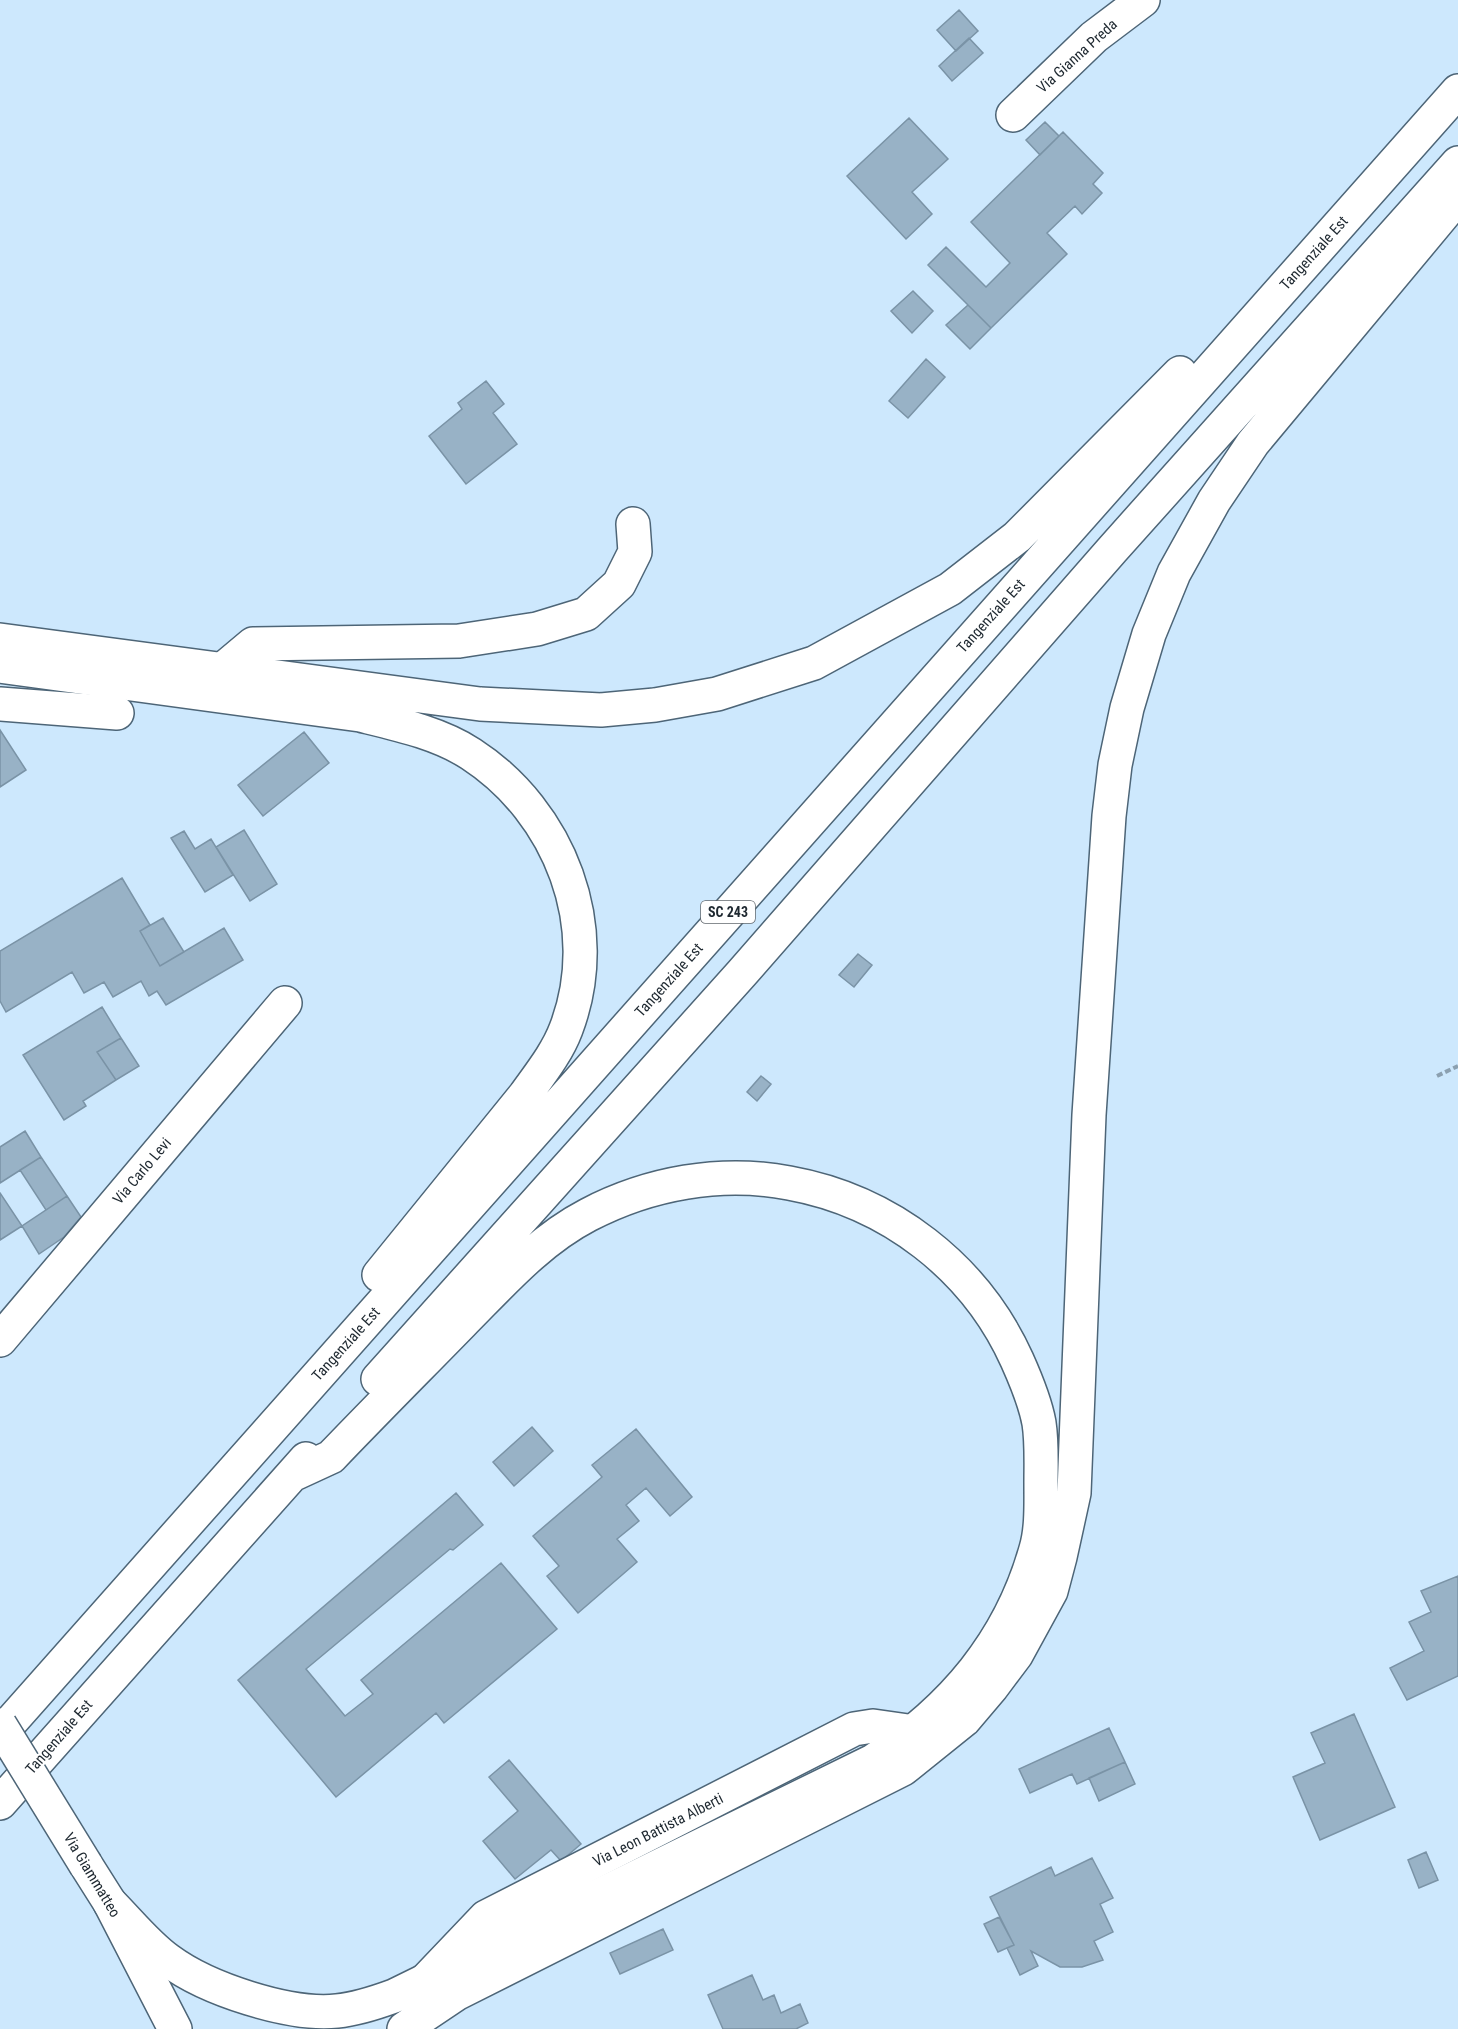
<svg xmlns="http://www.w3.org/2000/svg" width="1458" height="2029" font-family="'Roboto Condensed',sans-serif">
	<style>
		.building { fill: #98b2c6; stroke: #7a93a6; stroke-width: 1.5 }
		.lines { fill: none; stroke-linecap: round; stroke-linejoin: round }
		.minor-casing { stroke: #4d6577; stroke-width: 36 }
		.highway-casing { stroke: #4d6577; stroke-width: 36 }
		.path { stroke: #8ba0b0; stroke-width: 4; stroke-dasharray: 6 3; stroke-linecap: butt }
		.minor { stroke: #fff; stroke-width: 33 }
		.highway { stroke: #fff; stroke-width: 33 }
		.minor-bridge-casing { stroke: #4d6577; stroke-width: 36; stroke-linecap: butt }
		.minor-bridge { stroke: #fff; stroke-width: 33 }
		.labels { text-anchor: middle; stroke-width: 4.5; stroke-linejoin: round; paint-order: stroke }
		.shield { fill: #fff; stroke: #62686e; stroke-width: 1.5 }
		.shield-label { font-size: 14px; font-weight: bold; fill: #1e2830 }
		.street-label { font-size: 15px; fill: #1e2830; stroke: #fff }
	</style>
	<rect width="100%" height="100%" fill="#cde8fd"/>
	<path class="building" d="M959 10 978 31 956 51 937 30Z
		M969 38 983 53 952 81 939 66Z
		M909 118 948 159 912 192 932 214 906 239 847 176Z
		M1045 122 1059 136 1040 155 1026 140Z
		M1063 132 1103 173 1093 184 1102 193 1082 214 1075 206 1047 233 1067 254 991 328 928 265 946 247 986 287 1010 263 971 222Z
		M913 291 933 311 912 333 891 311Z
		M968 305 991 328 970 349 946 325Z
		M926 359 945 377 908 418 889 401Z
		M486 381 504 404 493 413 517 444 466 484 429 436 462 409 458 403Z
		M0 730 26 770 0 787Z
		M304 732 329 763 263 816 238 785Z
		M244 830 277 884 250 901 216 847Z
		M184 831 195 849 211 839 233 875 205 892 171 838Z
		M122 878 150 925 140 931 160 966 224 928 243 960 166 1005 157 991 149 996 141 981 113 997 104 982 84 993 72 972 6 1012 0 1001V951Z
		M163 918 184 952 160 966 140 931Z
		M858 954 872 965 854 987 839 975Z
		M102 1007 121 1038 97 1052 116 1080 83 1101 86 1106 64 1120 23 1055Z
		M121 1038 139 1066 116 1080 97 1052Z
		M761 1076 771 1084 757 1101 747 1092Z
		M25 1131 41 1157 0 1183V1147Z
		M41 1157 67 1196 46 1210 20 1170Z
		M0 1193 22 1226 0 1240Z
		M67 1196 81 1217 64 1237 39 1254 22 1226Z
		M532 1427 553 1451 514 1486 493 1462Z
		M636 1429 692 1497 670 1516 646 1488 626 1505 639 1521 617 1539 637 1562 578 1613 547 1576 559 1566 533 1536 602 1477 592 1465Z
		M456 1493 483 1525 453 1550 450 1549 306 1669 345 1716 373 1694 361 1680 501 1563 557 1629 444 1723 436 1713 336 1797 238 1680Z
		M1458 1576V1676L1407 1700 1390 1668 1424 1651 1409 1622 1431 1612 1421 1591Z
		M1354 1714 1395 1807 1320 1840 1293 1777 1325 1763 1311 1733Z
		M1109 1728 1125 1762 1077 1784 1072 1774 1030 1793 1019 1769Z
		M509 1760 581 1844 561 1861 551 1850 515 1879 483 1841 518 1811 489 1777Z
		M1125 1762 1135 1784 1099 1801 1089 1778Z
		M1426 1852 1438 1880 1419 1888 1408 1860Z
		M1092 1858 1113 1898 1100 1904 1113 1932 1094 1941 1103 1960 1082 1967H1060L1031 1951 1038 1966 1020 1975 1007 1948 1014 1945 990 1897 1051 1867 1055 1876Z
		M999 1917 1014 1945 998 1952 984 1924Z
		M663 1929 673 1950 620 1974 610 1953Z
		M752 1975 763 2000 774 1995 781 2013 800 2004 808 2023 796 2029H723L708 1995Z"/>
	<g class="lines">
		<g class="minor-casing">
			<path id="minor" d="M1013 115 1094 37 1143 0
				M222 670 253 644 459 641 537 629 586 614 619 584 635 552 633 524
				M0 704 117 713
				M0 1340 285 1003
				M86 1865 110 1903 175 2029
				M426 1980 486 1917 854 1729 873 1726 915 1732"/>
		</g>
		<g class="highway-casing">
			<path id="highway" d="M0 640 480 704 601 710 655 705 717 694 814 663 950 589 1017 537 1180 373
				M0 666 360 715C397 724 439 733 471 754 560 812 605 927 566 1029 557 1053 540 1074 525 1095L379 1275
				M378 1379 742 973 1112 550 1458 163
				M0 1734 1458 91
				M0 1803 306 1459
				M110 1903C129 1922 147 1945 168 1960 207 1989 289 2016 337 2011 357 2009 375 2003 394 1996L873 1761C952 1709 1010 1642 1036 1549 1042 1529 1041 1504 1041 1483 1041 1463 1042 1442 1039 1423 1035 1401 1026 1380 1017 1360 975 1267 889 1201 789 1183 721 1170 649 1183 588 1215 538 1241 501 1284 462 1323 418 1368 374 1412 331 1457L292 1475
				M404 2029 456 1994 903 1769 964 1720 992 1687 1016 1655 1051 1591 1060 1557 1074 1493 1089 1115 1109 816 1115 765 1127 708 1149 634 1174 573 1214 501 1253 443 1458 197"/>
		</g>
		<path class="path" d="M1437 1076 1458 1066"/>
		<use href="#minor" class="minor"/>
		<use href="#highway" class="highway"/>
		<g class="minor-bridge-casing">
			<path id="minor-bridge" d="M0 1725 86 1865"/>
		</g>
		<use href="#minor-bridge" class="minor-bridge"/>
	</g>
	<g class="labels">
		<rect class="shield" x="701" y="901" width="54" height="22" rx="4.5"/>
		<g class="shield-label">
			<text x="728" y="917">SC 243</text>
		</g>
		<g class="street-label">
			<text transform="translate(1077 56) rotate(-42)" y="5">Via Gianna Preda</text>
			<text transform="translate(1314 253) rotate(-48)" y="5">Tangenziale Est</text>
			<text transform="translate(991 616) rotate(-48)" y="5">Tangenziale Est</text>
			<text transform="translate(669 980) rotate(-48)" y="5">Tangenziale Est</text>
			<text transform="translate(142 1171) rotate(-50)" y="5">Via Carlo Levi</text>
			<text transform="translate(346 1344) rotate(-48)" y="5">Tangenziale Est</text>
			<text transform="translate(59 1737) rotate(-49)" y="5">Tangenziale Est</text>
			<text transform="translate(658 1830) rotate(-27)" y="5">Via Leon Battista Alberti</text>
			<text transform="translate(92 1875) rotate(59)" y="5">Via Giammatteo</text>
		</g>
	</g>
</svg>
